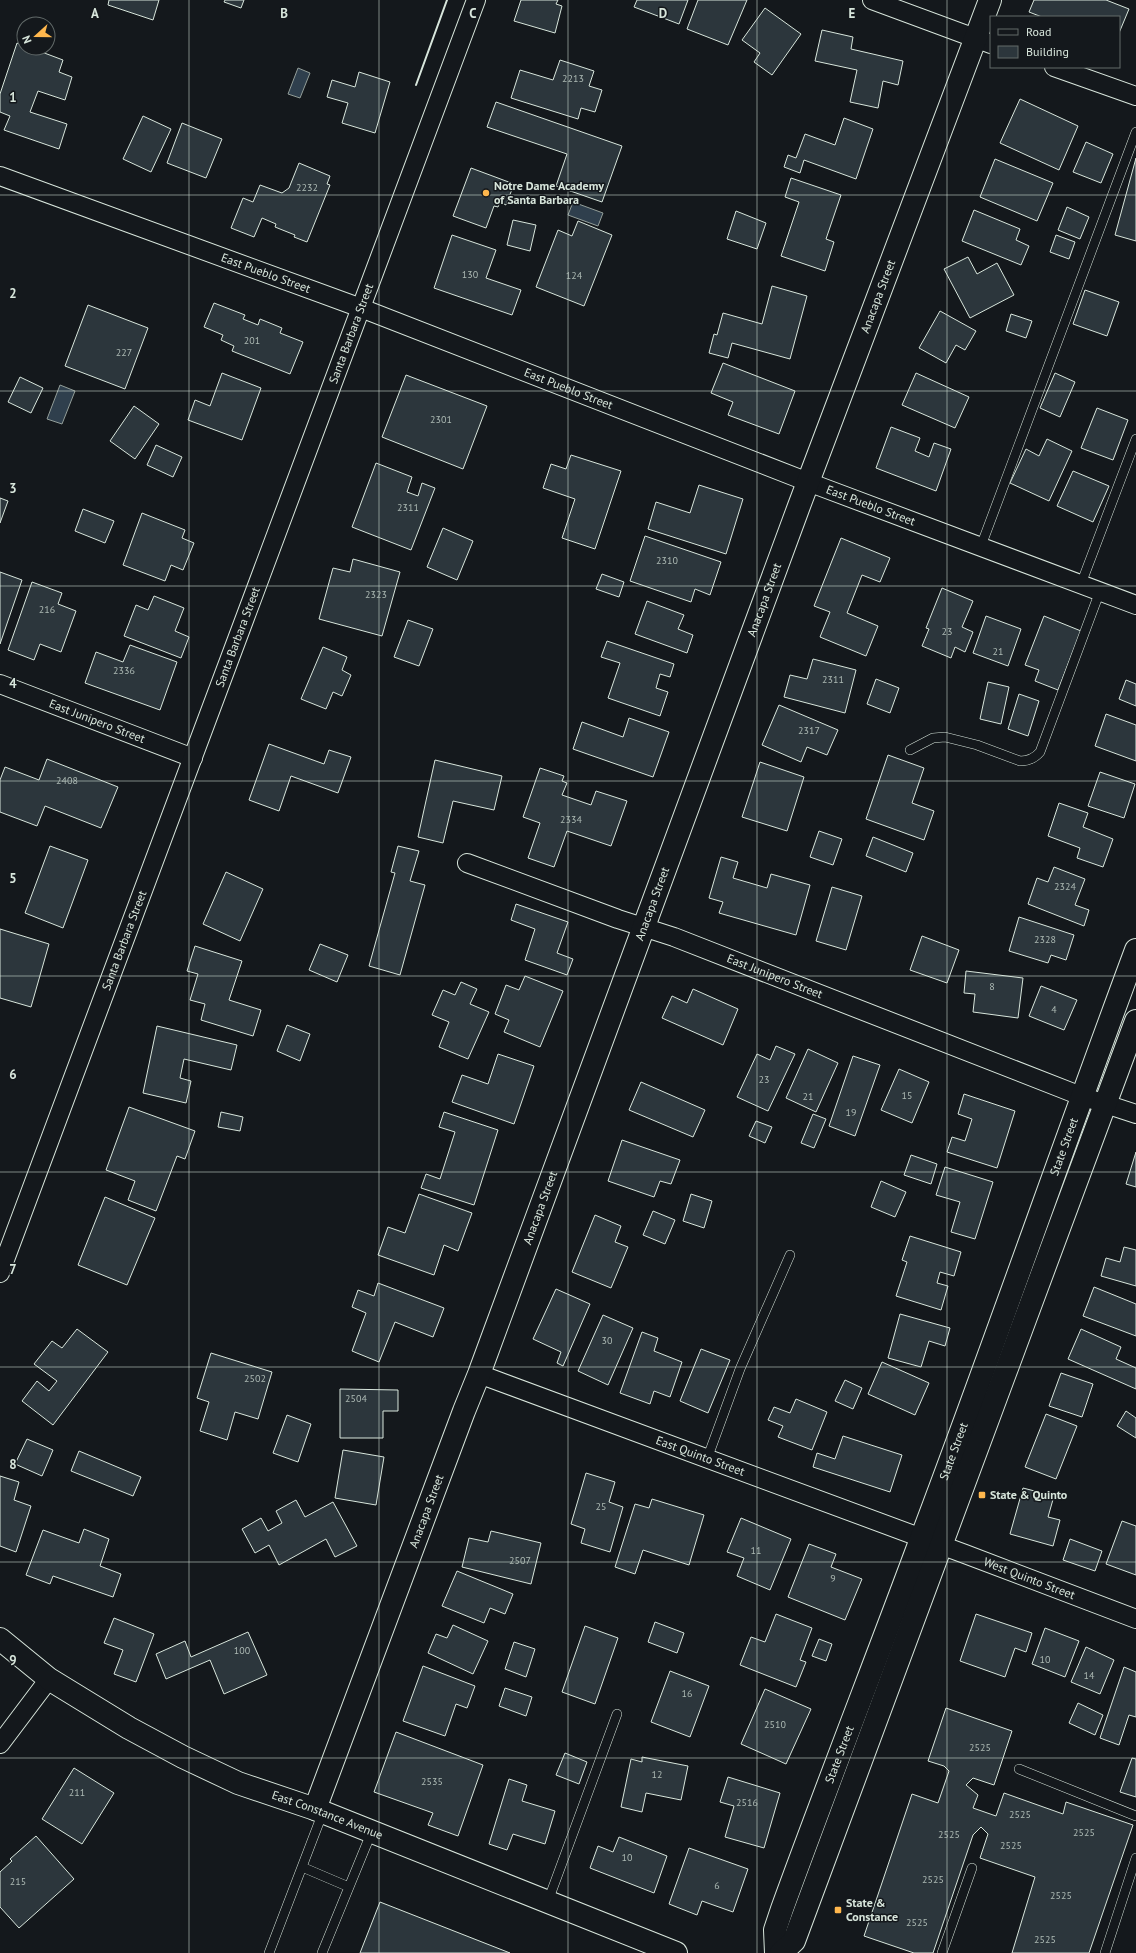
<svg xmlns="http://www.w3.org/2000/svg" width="1136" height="1953" font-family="'PT Sans',sans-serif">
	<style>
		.water { fill: #2f3f4d; stroke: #939e99 }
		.building { fill: #2c363c; stroke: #d8e6dc }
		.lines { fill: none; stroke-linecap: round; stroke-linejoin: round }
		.lane-casing { stroke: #d8e6dc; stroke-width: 10 }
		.street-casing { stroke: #d8e6dc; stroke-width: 20 }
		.secondary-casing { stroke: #d8e6dc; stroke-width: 24 }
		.primary-casing { stroke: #d8e6dc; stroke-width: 24 }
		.lane { stroke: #14181c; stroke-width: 9 }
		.street { stroke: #14181c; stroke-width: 18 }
		.secondary { stroke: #14181c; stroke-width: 22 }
		.primary { stroke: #14181c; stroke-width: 22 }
		.wall { stroke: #d8e6dc; stroke-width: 2 }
		.grid { fill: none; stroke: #d8e6dc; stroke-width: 1; stroke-opacity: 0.55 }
		.poi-dot { fill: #ffb74d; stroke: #14181c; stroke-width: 1.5 }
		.labels { text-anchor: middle; stroke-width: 3; stroke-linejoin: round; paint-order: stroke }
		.number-label { font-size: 10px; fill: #adbab4 }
		.poi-label { font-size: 12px; font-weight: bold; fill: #d8e6dc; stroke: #14181c; text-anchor: start }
		.street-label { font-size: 12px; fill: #d8e6dc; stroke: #14181c }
		.grid-label { font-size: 13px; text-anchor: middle; font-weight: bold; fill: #d8e6dc; stroke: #14181c; stroke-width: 3; stroke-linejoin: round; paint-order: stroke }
	</style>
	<rect width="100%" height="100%" fill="#14181c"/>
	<path class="water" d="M298 68 310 73 300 98 288 94Z
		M573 202 603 213 598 226 568 215Z
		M60 385 75 391 62 424 47 419Z"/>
	<path class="building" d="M109 0H159L153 20 108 5Z
		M225 0H244L241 8 224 2Z
		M521 0H558L556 4 562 6 555 33 514 21Z
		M637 0H688L679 24 634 7Z
		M698 0H747L728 45 687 29Z
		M1034 0H1106L1129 9 1119 33V17H1042L1029 12Z
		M765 8 801 34 772 75 754 62 760 53 742 40Z
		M822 30 853 37 851 49 903 61 898 85 883 81 878 108 850 102 857 70 815 61Z
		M17 43 24 46V48H31L63 60 59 72 72 77 65 100 38 91 30 112 67 124 59 149 4 130 10 116 0 112V94Z
		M560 60 594 71 589 86 602 90 595 112 581 108 578 119 511 98 520 70 553 80Z
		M359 72 390 82 375 133 342 123 348 103 327 97 332 80 355 87Z
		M1020 99 1078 126 1059 170 1000 143Z
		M496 102 622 146 602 202 556 186 567 154 487 127Z
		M143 116 171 129 151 172 123 159Z
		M844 118 873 129 856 179 804 160 800 173 784 167 788 155 796 158 805 134 835 145Z
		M182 123 222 139 206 178 167 163Z
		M1086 142 1113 154 1101 183 1073 172Z
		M1136 158V241L1115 235Z
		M995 159 1053 183 1037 221 980 197Z
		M299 163 330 176 327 184 330 185 307 242 294 237 295 235 275 227 276 224 262 218 254 237 231 228 243 198 253 202 260 185 282 193 289 188Z
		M471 168 514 184 506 205 500 202 498 207 494 206 486 228 453 216Z
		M791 178 841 195 826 239 834 242 825 271 781 256 799 202 785 197Z
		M1067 207 1089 217 1080 239 1058 230Z
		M974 210 1020 229 1016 240 1029 246 1021 265 962 241Z
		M736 211 766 223 757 249 727 239Z
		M513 220 536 225 530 251 507 245Z
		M578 221 612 235 584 306 536 287 558 230 572 236Z
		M452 235 496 250 486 278 521 290 512 315 434 288Z
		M1056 235 1075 242 1069 259 1050 252Z
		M968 257 977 274 997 263 1014 295 970 318 944 269Z
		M772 286 807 296 790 359 732 343 728 358 709 353 714 334 717 335 723 313 762 324Z
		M1085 290 1119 302 1107 336 1073 324Z
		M214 303 245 315 243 319 258 325 260 319 282 328 280 333 303 342 290 374 232 351 234 346 221 340 223 335 204 327Z
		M88 305 148 328 125 389 65 366Z
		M940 311 976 331 965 350 956 345 946 363 919 348Z
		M1011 314 1032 321 1026 338 1006 331Z
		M723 363 795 391 779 434 728 415 733 402 711 393Z
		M222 373 261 388 242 440 188 420 195 400 210 406Z
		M916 373 969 397 955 428 902 405Z
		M1055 373 1075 382 1060 417 1040 408Z
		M406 375 487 406 463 469 382 437Z
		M20 377 43 388 31 413 8 402Z
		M134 406 159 424 135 459 110 441Z
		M1097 408 1128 420 1113 460 1081 448Z
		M891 427 920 438 915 451 929 457 934 443 951 449 936 491 876 468Z
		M1047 439 1072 451 1049 501 1010 483 1026 449 1039 456Z
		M156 445 182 457 173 477 147 465Z
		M571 455 621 471 595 549 562 538 575 499 543 488 551 464 566 469Z
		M376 463 412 477 407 492 418 496 422 483 435 488 411 550 352 527Z
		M1073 471 1109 486 1093 522 1057 506Z
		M699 485 743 499 726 554 648 529 656 502 690 513Z
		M0 498 8 501 0 523Z
		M83 509 114 521 105 543 75 531Z
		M142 513 185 530 182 538 194 543 183 570 171 565 165 581 123 565Z
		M443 528 473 541 457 580 427 567Z
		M645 536 721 562 710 595 695 589 691 602 630 581Z
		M841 538 890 558 880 582 862 575 847 613 878 626 866 656 820 637 830 612 814 606Z
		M353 559 400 572 382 636 319 619 333 568 350 572Z
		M0 572 22 580 0 644Z
		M602 574 624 582 619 597 596 589Z
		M32 582 62 593 58 604 76 611 61 652 40 644 34 660 8 650Z
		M942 588 973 601 962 627 973 632 965 652 955 647 951 658 922 646 929 629 926 628Z
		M154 596 184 608 175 631 189 637 181 658 124 636 136 605 148 610Z
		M647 601 684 615 678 629 693 635 687 653 635 634Z
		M986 616 1021 629 1008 666 973 653Z
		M1044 616 1081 631 1058 690 1035 681 1039 670 1025 665Z
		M408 620 433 629 419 666 394 657Z
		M607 641 674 664 670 677 660 674 656 688 668 692 660 716 608 698 620 663 601 657Z
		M130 645 177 662 160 710 85 683 96 652 123 662Z
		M323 647 347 657 342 670 351 675 342 696 333 692 326 709 301 699Z
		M813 659 856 670 845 713 784 697 790 675 807 679Z
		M876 679 899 688 890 713 867 704Z
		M1126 680 1136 684V706L1119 699Z
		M988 682 1009 687 1001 724 980 719Z
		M1019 694 1039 701 1028 736 1008 729Z
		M779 705 838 730 827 755 807 747 801 762 762 745Z
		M1106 714 1136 725V761L1095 746Z
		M629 718 669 732 653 777 573 749 582 722 623 737Z
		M269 744 324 764 329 750 351 757 338 793 291 776 279 811 249 800Z
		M888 755 924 768 912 803 934 811 924 840 866 819Z
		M47 759 118 787 101 828 45 806 37 826 0 812V780L5 767 39 780Z
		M435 760 502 776 494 810 453 801 443 843 418 837Z
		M760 762 804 777 787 831 742 817Z
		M540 768 564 776 562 781 567 783 562 795 591 805 596 791 627 801 611 846 567 831 554 867 528 858 540 823 523 817Z
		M1100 772 1135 784 1124 818 1088 806Z
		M1059 803 1088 813 1083 827 1113 839 1103 867 1077 858 1080 848 1048 836Z
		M819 831 842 839 833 865 810 857Z
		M873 837 913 853 906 872 866 856Z
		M50 846 88 860 63 928 25 913Z
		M398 846 419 851 410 881 425 885 400 975 369 966 395 873 391 872Z
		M721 857 738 862 733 878 767 888 771 874 810 885 796 935 719 913 723 902 709 898Z
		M1054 867 1085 879 1075 905 1089 910 1084 926 1028 904 1037 878 1048 882Z
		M226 872 263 889 240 941 203 924Z
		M832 887 862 896 846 950 816 941Z
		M516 904 568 922 557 953 573 959 567 975 525 960 535 929 511 920Z
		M1019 917 1074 935 1066 960 1051 955 1048 963 1009 951Z
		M0 929 49 944 31 1007 0 998Z
		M922 936 959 950 947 983 910 970Z
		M320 944 348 955 337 982 309 970Z
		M195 946 242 961 229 1000 261 1010 253 1036 201 1020 205 1004 190 1000 198 974 187 971Z
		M966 971 1023 978 1018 1018 973 1012 975 994 964 993Z
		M525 976 563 991 540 1047 504 1032 509 1020 495 1014 506 985 519 990Z
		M461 982 477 989 470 1004 489 1012 468 1059 439 1047 449 1022 432 1015 443 990 455 995Z
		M1041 986 1077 1000 1064 1030 1029 1016Z
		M693 989 738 1009 723 1045 662 1018 672 996 687 1003Z
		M287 1025 310 1034 300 1061 277 1051Z
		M157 1026 237 1045 231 1070 184 1059 180 1078 191 1081 186 1103 143 1093Z
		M776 1046 795 1054 768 1111 737 1097 757 1054 770 1060Z
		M808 1049 838 1063 816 1112 786 1098Z
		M498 1054 534 1066 514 1124 452 1102 462 1075 488 1084Z
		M853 1056 880 1065 855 1136 829 1126Z
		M899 1069 929 1082 912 1123 881 1110Z
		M641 1082 705 1110 693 1137 629 1110Z
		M964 1094 1015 1111 997 1168 947 1152 952 1137 965 1141 972 1119 958 1114Z
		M129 1107 195 1131 185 1159 177 1156 156 1211 128 1200 135 1181 106 1170Z
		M221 1112 243 1117 240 1131 218 1127Z
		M444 1112 498 1130 474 1205 421 1188 426 1174 440 1179 455 1132 439 1127Z
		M813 1114 826 1119 814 1148 801 1143Z
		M756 1121 772 1127 765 1143 749 1136Z
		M622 1140 680 1160 671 1184 660 1181 654 1197 608 1181Z
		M1136 1152V1187L1126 1184Z
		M911 1155 937 1164 931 1184 904 1175Z
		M945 1167 993 1182 975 1239 951 1232 960 1202 936 1195Z
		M881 1181 906 1192 895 1217 871 1207Z
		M419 1194 472 1213 458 1251 444 1245 434 1275 378 1255 388 1227 405 1233Z
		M691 1194 712 1201 704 1228 683 1221Z
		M105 1197 155 1218 127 1285 78 1265Z
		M653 1211 675 1220 665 1244 643 1235Z
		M595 1215 621 1226 615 1242 628 1247 611 1288 572 1272Z
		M910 1236 961 1252 954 1276 940 1272 937 1283 948 1286 941 1310 896 1296 907 1262 902 1260Z
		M1124 1247 1136 1250V1286L1101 1276 1106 1258 1120 1262Z
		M378 1283 444 1308 433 1337 395 1322 379 1362 352 1351 366 1313 352 1307 358 1290 374 1296Z
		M1094 1287 1136 1304V1336L1083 1316Z
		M556 1289 590 1304 563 1366 557 1363 561 1352 533 1339Z
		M900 1314 950 1328 945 1346 929 1341 921 1367 888 1358Z
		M603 1315 633 1328 608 1385 578 1371Z
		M77 1329 108 1352 53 1425 22 1401 37 1381 49 1391 57 1381 34 1364 52 1341 62 1348Z
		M1081 1329 1121 1347 1116 1359 1136 1368V1389L1068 1359Z
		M642 1332 658 1338 654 1351 682 1362 670 1397 654 1391 650 1404 620 1393Z
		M701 1349 730 1360 708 1413 680 1401Z
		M211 1353 272 1372 258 1419 235 1412 227 1440 200 1431 209 1402 197 1398Z
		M882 1362 929 1383 915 1415 868 1394Z
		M1061 1373 1093 1384 1082 1417 1049 1406Z
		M845 1380 862 1388 853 1409 835 1401Z
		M340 1389 398 1390V1411H383V1438H340Z
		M796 1399 827 1412 812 1450 778 1437 783 1426 768 1420 774 1407 790 1413Z
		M1126 1411 1136 1418V1438L1117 1426Z
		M1046 1414 1077 1426 1056 1479 1025 1467Z
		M287 1415 311 1424 298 1462 273 1453Z
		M843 1436 902 1455 890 1492 813 1467 817 1453 835 1459Z
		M27 1439 53 1450 42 1476 15 1464Z
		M343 1450 384 1457 376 1505 335 1498Z
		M79 1451 141 1477 133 1496 71 1471Z
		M586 1473 615 1482 609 1502 623 1507 610 1552 581 1543 585 1529 571 1524Z
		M0 1476 19 1482 14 1500 31 1506 16 1552 0 1546Z
		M1023 1488 1054 1496 1048 1517 1060 1520 1053 1546 1010 1534Z
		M652 1499 704 1515 689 1565 643 1550 635 1574 615 1567 635 1504 649 1508Z
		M296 1500 305 1517 333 1502 357 1546 335 1557 326 1539 279 1565 269 1545 255 1553 242 1529 261 1518 268 1531 282 1523 276 1511Z
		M741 1518 791 1539 770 1590 737 1576 744 1558 727 1552Z
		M1122 1521 1136 1526V1575L1106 1564Z
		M84 1529 109 1539 100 1566 121 1574 113 1597 53 1576 50 1584 26 1575 43 1530 79 1543Z
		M491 1531 541 1543 531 1584 462 1567 469 1538 488 1542Z
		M1070 1539 1102 1551 1095 1571 1063 1560Z
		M809 1544 836 1554 831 1567 862 1579 845 1620 788 1597Z
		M457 1571 513 1594 505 1614 490 1608 484 1623 442 1606Z
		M776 1614 812 1628 800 1660 806 1662 796 1687 740 1665 751 1637 765 1642Z
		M976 1614 1032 1633 1026 1652 1015 1648 1005 1677 960 1661Z
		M114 1618 154 1634 136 1682 114 1674 123 1650 104 1643Z
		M655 1622 684 1633 677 1653 648 1642Z
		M453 1625 488 1641 473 1674 428 1653 436 1634 447 1638Z
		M585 1626 618 1638 595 1704 562 1692Z
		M1045 1628 1079 1641 1065 1677 1032 1664Z
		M248 1632 267 1675 224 1694 210 1660 166 1679 156 1654 185 1641 191 1657Z
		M819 1639 832 1644 826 1661 812 1656Z
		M514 1642 535 1649 526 1677 505 1669Z
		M1086 1647 1114 1660 1100 1694 1071 1682Z
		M423 1666 475 1686 467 1708 456 1704 445 1736 403 1721Z
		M1124 1667 1136 1672V1717L1129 1715 1119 1745 1100 1738Z
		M670 1671 709 1686 690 1737 651 1722Z
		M505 1688 532 1697 526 1716 499 1706Z
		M765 1689 811 1709 786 1764 741 1744Z
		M1078 1703 1103 1715 1095 1735 1069 1723Z
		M946 1708 1012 1731 994 1785 973 1778 966 1785 978 1795 973 1808 996 1816 1004 1793 1063 1814 1066 1802 1133 1825 1089 1953H1012L1035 1877 980 1858 988 1834 981 1827 973 1835 933 1953H914L864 1936 912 1794 938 1803 949 1771 944 1766 928 1761Z
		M396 1732 483 1765 458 1836 428 1825 433 1813 374 1792Z
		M565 1753 587 1762 579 1784 556 1775Z
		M642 1757 688 1766 681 1800 646 1793 642 1812 621 1807 631 1759 642 1762Z
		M1132 1758 1136 1759V1797L1120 1792Z
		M74 1768 114 1793 82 1844 42 1819Z
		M728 1777 780 1793 764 1848 725 1837 734 1806 720 1802Z
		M509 1779 527 1785 522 1801 555 1811 545 1844 513 1834 507 1850 489 1844Z
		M36 1836 74 1879 19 1928 0 1907V1872L12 1861 10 1859Z
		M619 1837 667 1856 654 1893 590 1868 598 1846 613 1852Z
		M689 1848 748 1869 733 1912 702 1901 697 1915 669 1904Z
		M380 1902 510 1953H360Z"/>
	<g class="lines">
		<g class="lane-casing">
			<path id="lane" d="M981 546 1136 132
				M1081 584 1136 439
				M910 750 933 738 945 737 977 745 1020 761C1028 761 1034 759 1040 752L1100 591
				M707 1459 740 1369 790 1255
				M1019 1769 1136 1816
				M302 1867 349 1887
				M548 1901 617 1714
				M269 1953 323 1812
				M322 1953 372 1831
				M942 1953 972 1868
				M1105 1953 1136 1858"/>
		</g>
		<g class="street-casing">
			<g id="street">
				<path d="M872 0 991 44"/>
				<path d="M1054 67 1136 96"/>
				<path id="s1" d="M0 176 361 308 808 482 1136 605"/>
				<path id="s2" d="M0 684 193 758"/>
				<path id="s3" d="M467 863 618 919 674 937 1081 1096 1136 1114"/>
				<path id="s4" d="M0 1273 476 0"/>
				<path id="s5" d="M479 1374 965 1554 1136 1619"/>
				<path d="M0 1744 49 1679"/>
			</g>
		</g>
		<g class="secondary-casing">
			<g id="secondary">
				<path id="s6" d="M0 1639 49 1679 129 1728 183 1757 238 1783 315 1809 676 1953"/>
				<path id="s7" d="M315 1809 464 1411 479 1374 799 506 990 0"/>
			</g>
		</g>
		<g class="primary-casing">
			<g id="primary">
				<path id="s8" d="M776 1953 775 1930 782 1909C827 1785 875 1663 921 1539 995 1343 1063 1146 1136 950"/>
				<path d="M781 1953 794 1941 1136 1021"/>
			</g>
		</g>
		<use href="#lane" class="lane"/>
		<use href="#street" class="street"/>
		<use href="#secondary" class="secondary"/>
		<use href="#primary" class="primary"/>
		<path class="wall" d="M416 85 447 0"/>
	</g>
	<path class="grid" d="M189 0V1953M379 0V1953M568 0V1953M757 0V1953M947 0V1953M0 195H1136M0 391H1136M0 586H1136M0 781H1136M0 976H1136M0 1172H1136M0 1367H1136M0 1562H1136M0 1758H1136"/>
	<g class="poi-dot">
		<circle cx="486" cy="193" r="4"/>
		<rect x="978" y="1491" width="8" height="8" rx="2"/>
		<rect x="834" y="1906" width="8" height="8" rx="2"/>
	</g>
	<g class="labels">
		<g class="number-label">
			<text x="573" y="82">2213</text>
			<text x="307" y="191">2232</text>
			<text x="470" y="278">130</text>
			<text x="574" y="279">124</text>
			<text x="252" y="344">201</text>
			<text x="124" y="356">227</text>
			<text x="441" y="423">2301</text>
			<text x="408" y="511">2311</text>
			<text x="667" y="564">2310</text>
			<text x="376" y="598">2323</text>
			<text x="47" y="613">216</text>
			<text x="947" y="635">23</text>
			<text x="998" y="655">21</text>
			<text x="124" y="674">2336</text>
			<text x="833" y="683">2311</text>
			<text x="809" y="734">2317</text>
			<text x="67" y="784">2408</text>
			<text x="571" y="823">2334</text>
			<text x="1065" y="890">2324</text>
			<text x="1045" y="943">2328</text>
			<text x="992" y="990">8</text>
			<text x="1054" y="1013">4</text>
			<text x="764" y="1083">23</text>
			<text x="907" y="1099">15</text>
			<text x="808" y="1100">21</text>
			<text x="851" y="1116">19</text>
			<text x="607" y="1344">30</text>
			<text x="255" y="1382">2502</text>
			<text x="356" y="1402">2504</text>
			<text x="601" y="1510">25</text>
			<text x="756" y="1554">11</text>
			<text x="520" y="1564">2507</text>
			<text x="833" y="1582">9</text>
			<text x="242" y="1654">100</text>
			<text x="1045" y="1663">10</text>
			<text x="1089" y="1679">14</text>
			<text x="687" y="1697">16</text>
			<text x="775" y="1728">2510</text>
			<text x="980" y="1751">2525</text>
			<text x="657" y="1778">12</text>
			<text x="432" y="1785">2535</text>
			<text x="77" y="1796">211</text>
			<text x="747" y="1806">2516</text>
			<text x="1020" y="1818">2525</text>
			<text x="1084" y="1836">2525</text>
			<text x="949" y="1838">2525</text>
			<text x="1011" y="1849">2525</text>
			<text x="627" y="1861">10</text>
			<text x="933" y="1883">2525</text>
			<text x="18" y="1885">215</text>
			<text x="717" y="1889">6</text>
			<text x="1061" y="1899">2525</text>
			<text x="917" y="1926">2525</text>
			<text x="1045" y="1943">2525</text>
		</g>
		<g class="poi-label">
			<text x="494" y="190">Notre Dame Academy<tspan x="494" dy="14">of Santa Barbara</tspan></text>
			<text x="990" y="1499">State &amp; Quinto</text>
			<text x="846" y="1907">State &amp;<tspan x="846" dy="14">Constance</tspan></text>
		</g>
		<g class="street-label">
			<text dy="4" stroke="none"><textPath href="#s1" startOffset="283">East Pueblo Street</textPath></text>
			<text dy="4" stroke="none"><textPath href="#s7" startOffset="1614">Anacapa Street</textPath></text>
			<text dy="4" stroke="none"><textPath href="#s4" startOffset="1003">Santa Barbara Street</textPath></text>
			<text dy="4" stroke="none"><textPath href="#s1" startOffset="607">East Pueblo Street</textPath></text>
			<text dy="4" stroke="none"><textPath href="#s1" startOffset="931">East Pueblo Street</textPath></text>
			<text dy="4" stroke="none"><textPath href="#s7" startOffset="1290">Anacapa Street</textPath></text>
			<text dy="4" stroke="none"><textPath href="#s4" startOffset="679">Santa Barbara Street</textPath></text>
			<text dy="4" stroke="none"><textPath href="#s2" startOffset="104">East Junipero Street</textPath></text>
			<text dy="4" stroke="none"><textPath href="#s7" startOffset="966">Anacapa Street</textPath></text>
			<text dy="4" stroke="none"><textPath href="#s4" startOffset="355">Santa Barbara Street</textPath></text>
			<text dy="4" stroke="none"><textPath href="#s3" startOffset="328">East Junipero Street</textPath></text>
			<text dy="4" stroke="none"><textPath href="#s8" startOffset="858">State Street</textPath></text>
			<text dy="4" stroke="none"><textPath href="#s7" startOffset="642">Anacapa Street</textPath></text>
			<text dy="4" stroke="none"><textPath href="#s8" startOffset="534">State Street</textPath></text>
			<text dy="4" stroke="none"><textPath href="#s5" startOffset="236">East Quinto Street</textPath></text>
			<text dy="4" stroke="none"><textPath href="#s7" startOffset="318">Anacapa Street</textPath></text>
			<text dy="4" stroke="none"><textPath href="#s5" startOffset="587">West Quinto Street</textPath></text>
			<text dy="4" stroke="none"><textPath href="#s8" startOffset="210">State Street</textPath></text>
			<text dy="4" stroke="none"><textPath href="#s6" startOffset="374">East Constance Avenue</textPath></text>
		</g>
	</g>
	<g class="grid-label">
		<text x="95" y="18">A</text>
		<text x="284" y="18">B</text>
		<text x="473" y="18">C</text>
		<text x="663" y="18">D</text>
		<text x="852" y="18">E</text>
		<text x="13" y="102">1</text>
		<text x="13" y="298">2</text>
		<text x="13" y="493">3</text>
		<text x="13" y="688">4</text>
		<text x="13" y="883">5</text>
		<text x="13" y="1079">6</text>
		<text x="13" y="1274">7</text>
		<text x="13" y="1469">8</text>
		<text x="13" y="1665">9</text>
	</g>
	<rect x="990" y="16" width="130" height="52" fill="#14181c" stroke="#626a69"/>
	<rect x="998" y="29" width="20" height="6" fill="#14181c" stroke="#626a69"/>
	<text x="1026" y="36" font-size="12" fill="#d8e6dc">Road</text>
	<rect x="998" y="46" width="20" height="12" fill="#2c363c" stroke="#626a69"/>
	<text x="1026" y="56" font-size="12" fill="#d8e6dc">Building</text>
	<g transform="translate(36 36) rotate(249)"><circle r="19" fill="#14181c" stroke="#626a69"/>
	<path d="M0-3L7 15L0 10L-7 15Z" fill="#ffb74d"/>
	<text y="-6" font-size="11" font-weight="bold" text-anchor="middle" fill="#d8e6dc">N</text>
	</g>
</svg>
